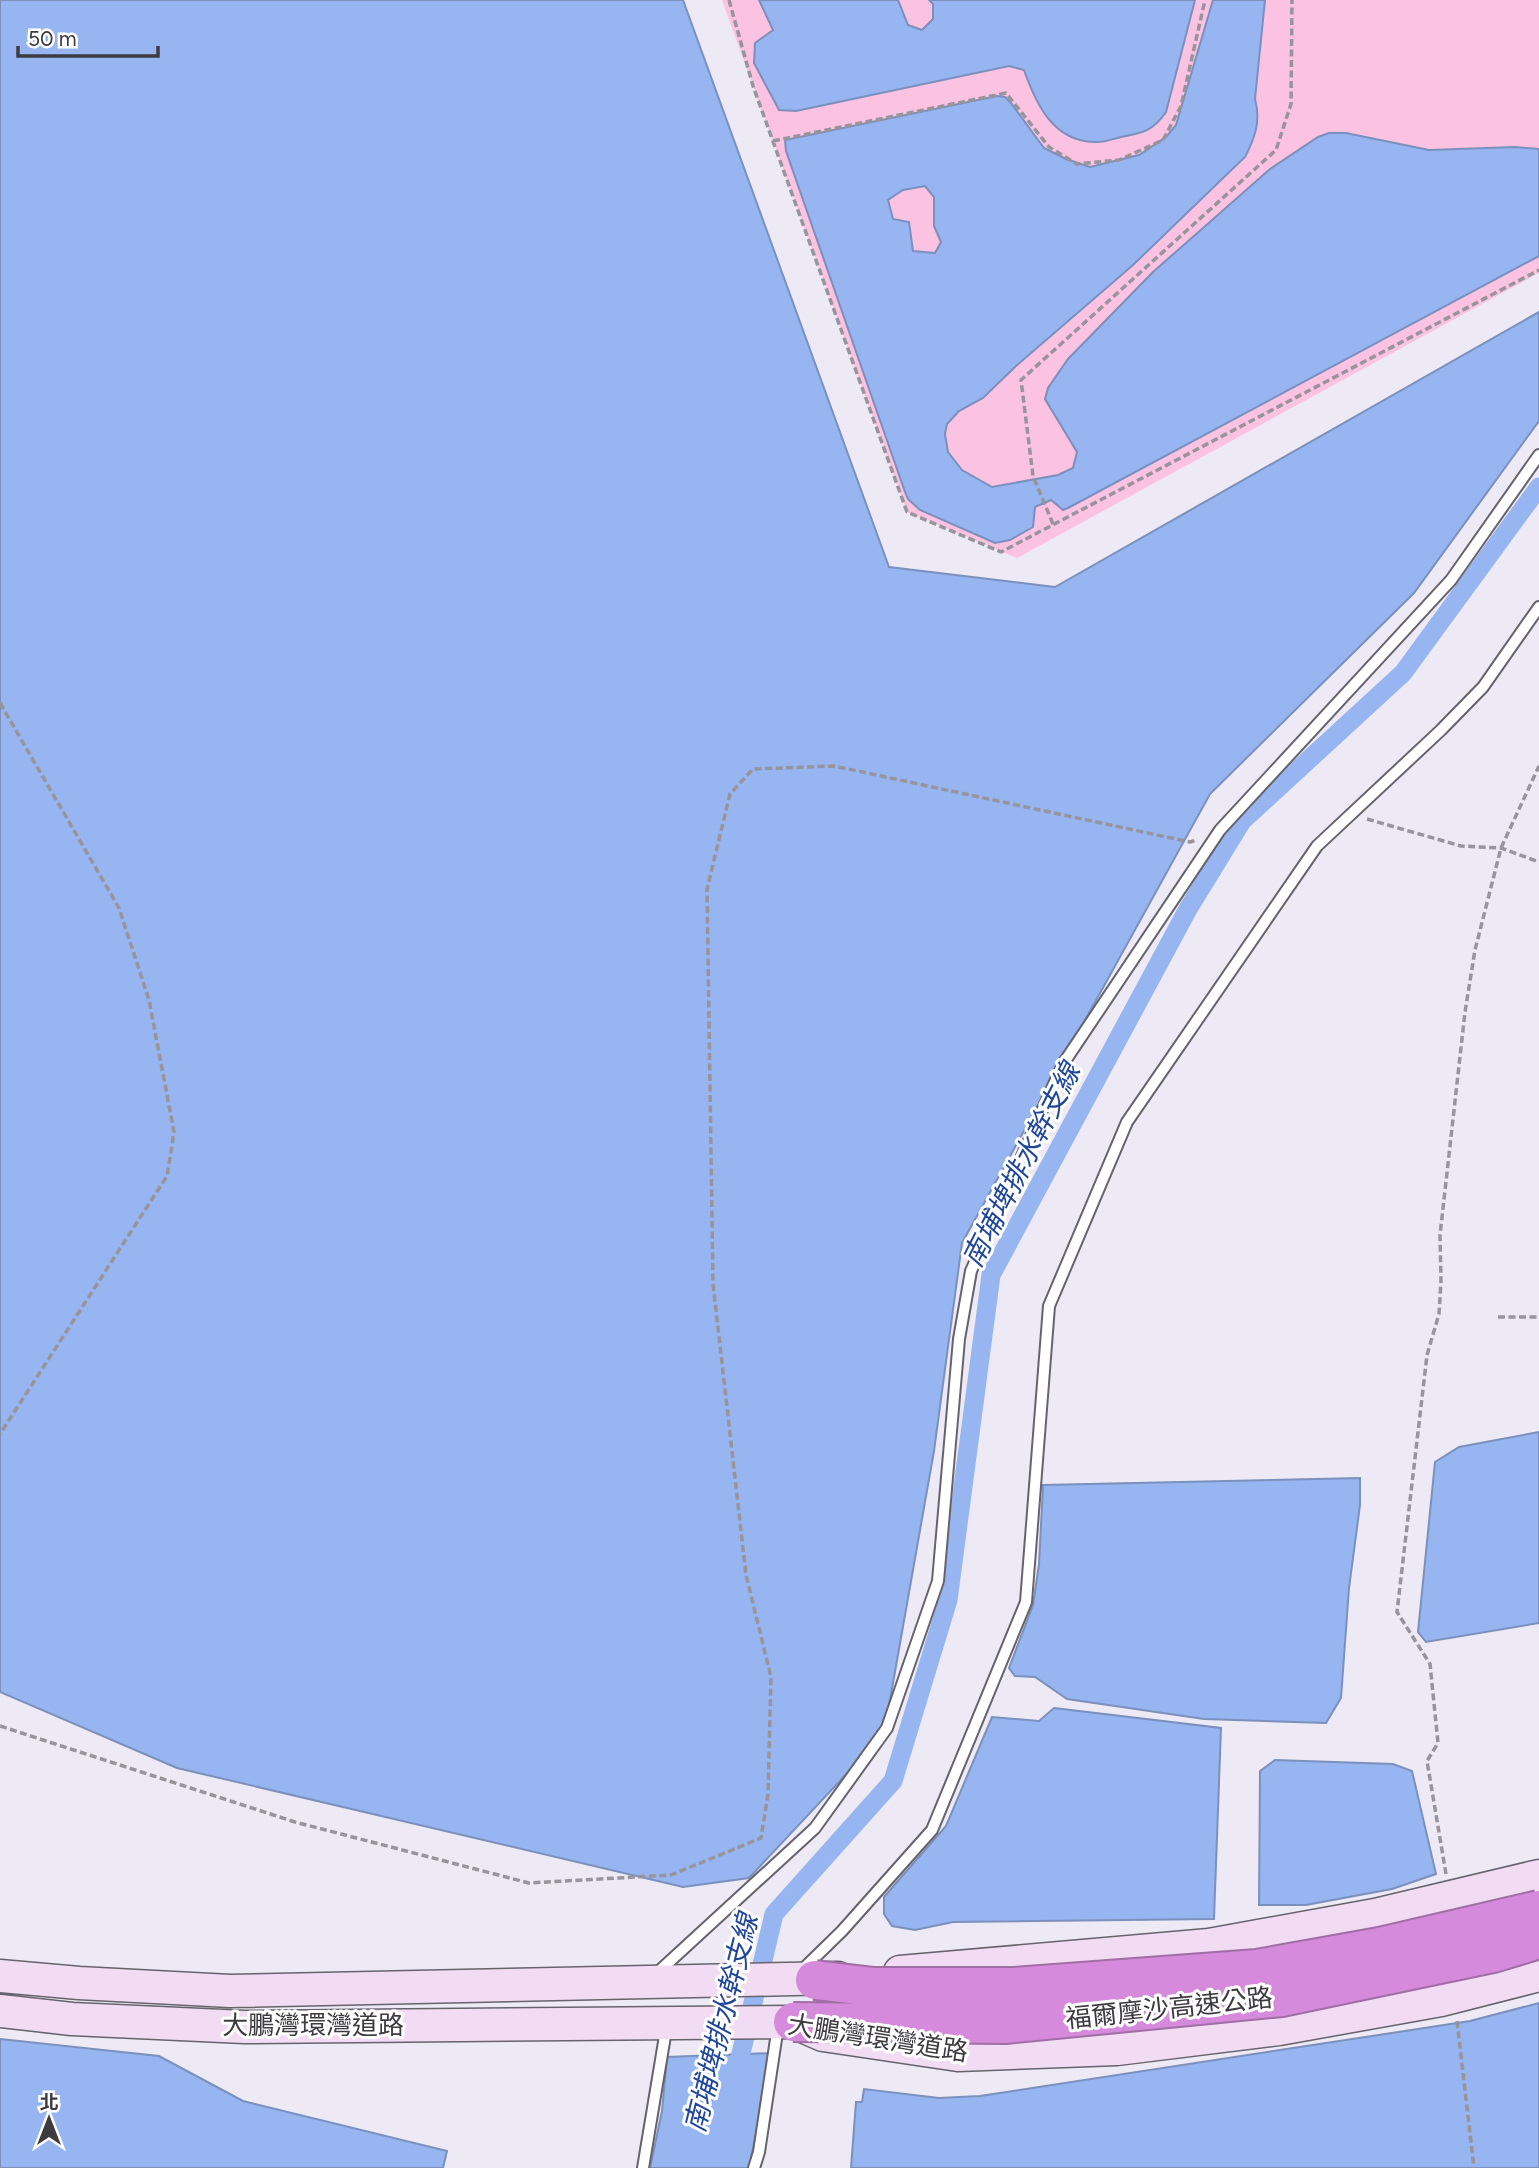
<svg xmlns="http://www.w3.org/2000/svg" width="1539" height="2168" font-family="Figtree,'Noto Sans TC',sans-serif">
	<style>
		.green { fill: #fcc2e2 }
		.water { fill: #96b5f1; stroke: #7b90bc; stroke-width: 2; fill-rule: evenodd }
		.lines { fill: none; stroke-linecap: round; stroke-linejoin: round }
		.canal { stroke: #96b5f1; stroke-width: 19 }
		.lane-casing { stroke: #66636c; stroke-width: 14 }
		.secondary-casing { stroke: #66636c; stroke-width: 35 }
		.path { stroke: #97949c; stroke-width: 3.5; stroke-dasharray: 7 3.5; stroke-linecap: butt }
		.lane { stroke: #fff; stroke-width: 10 }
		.secondary { stroke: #f2dcf4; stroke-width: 32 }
		.highway-bridge-casing { stroke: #a06ea5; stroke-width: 42; stroke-linecap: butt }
		.highway-bridge { stroke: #d58adb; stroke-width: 38 }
		.labels { text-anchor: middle; stroke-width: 6; stroke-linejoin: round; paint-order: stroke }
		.street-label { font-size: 26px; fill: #3d3b40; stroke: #fff }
		.water-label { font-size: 28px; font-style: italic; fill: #20479c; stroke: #fff }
	</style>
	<rect width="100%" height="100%" fill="#eeeaf5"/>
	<path class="green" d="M722 0H1539V273L1017 558 907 512Z"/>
	<path class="water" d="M0 0H683L889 567 1055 587 1539 312V421L1414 593 1210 794 962 1243 934 1451 884 1734 749 1878 683 1887 177 1768 0 1692Z
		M759 0H898L908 25 922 30 933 19V4L929 0H1195L1166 112C1153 131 1143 133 1121 137 1113 139 1103 143 1094 142 1053 141 1036 104 1024 70L1009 66 796 111 779 110 754 63 755 43 773 30Z
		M1213 0H1265L1255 99C1261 121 1255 138 1245 157L1133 265 1016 366 983 398 959 411 947 424 945 434 948 452 962 470 992 487 1058 475 1073 468 1077 452 1045 399 1048 388 1068 359 1153 272 1270 169 1318 137 1329 133H1346L1429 150 1515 147 1539 149V256L1068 508 1063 510 1051 500 1035 507 1033 527 1010 540 995 543 920 510 908 499 905 492 786 151 785 140 997 96 1005 97 1011 103 1044 148 1066 159 1090 167 1139 155 1166 137 1176 125ZM925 186 934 197V226L941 242 935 253 913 251 909 222 893 219 888 200 903 190Z
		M1539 1432V1623L1426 1642 1418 1632 1435 1462 1459 1447Z
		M1360 1478V1505L1349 1588 1341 1698 1326 1723 1204 1719 1067 1699 1035 1677 1015 1676 1009 1668 1033 1605 1039 1564 1043 1485Z
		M1054 1708 1221 1728 1214 1919 953 1922 915 1930 892 1926 884 1914V1897L946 1826 992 1717 1039 1721Z
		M1275 1760 1393 1764 1412 1771 1436 1874 1392 1889 1306 1905H1259L1260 1771Z
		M1539 2003V2168H851L856 2102H862L864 2089 939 2098 980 2096 1470 2021Z
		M0 2039 159 2056 243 2101 447 2151 443 2168H0Z
		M772 2053 749 2168H650L662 2111 667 2057Z"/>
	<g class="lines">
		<path class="canal" d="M735 2079 774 1914 893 1781 948 1600 991 1275 1188 909 1242 821 1403 673 1539 487"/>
		<g class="lane-casing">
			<path id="lane" d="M801 1971 842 1931 932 1830 1026 1602 1049 1306 1127 1122 1317 846 1441 730 1483 687 1539 607
				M656 1974 815 1828 887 1728 938 1581 959 1339 971 1271 1063 1064 1220 830 1451 580 1539 455
				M643 2168 665 2036
				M754 2168 759 2152 778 2026"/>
		</g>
		<g class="secondary-casing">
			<path id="secondary" d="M900 1972 1209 1945 1375 1915 1539 1876
				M0 1976 79 1983 230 1991 838 1978
				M0 2011 72 2019 244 2027 793 2022 823 2035 958 2055 1117 2049 1279 2029 1441 2000 1539 1975"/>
		</g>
		<path class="path" d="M729 0 753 86 907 512 1001 552 1539 270
			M773 141 1006 93 1049 147 1077 164 1119 160 1163 140 1181 106 1205 0
			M1053 524 1033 476 1021 380 1276 150 1291 104 1292 0
			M0 703 119 908 149 1000 174 1132 167 1176 0 1434
			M1367 819 1461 846 1501 848 1539 862
			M1498 1317H1539
			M0 1726 295 1822 529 1883 671 1875 761 1838 768 1794 771 1677 746 1575 713 1284 707 889 730 794 753 769 834 766 1190 842 1196 840
			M1446 1874 1427 1761 1438 1743 1430 1664 1397 1612 1427 1355 1439 1314 1441 1281 1440 1235 1465 1012 1475 950 1501 848 1539 766
			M1457 2021 1474 2168"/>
		<use href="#lane" class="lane"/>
		<use href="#secondary" class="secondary"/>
		<g class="highway-bridge-casing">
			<path id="highway-bridge" d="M815 1980 874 1987H1014L1257 1969 1380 1947 1539 1910
				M793 2022 1005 2024 1282 1997 1493 1953 1539 1939"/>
		</g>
		<use href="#highway-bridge" class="highway-bridge"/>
	</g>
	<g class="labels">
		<g class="street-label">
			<text transform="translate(1169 2008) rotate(-6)" y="9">福爾摩沙高速公路</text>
			<text x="313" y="2034">大鵬灣環灣道路</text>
			<text transform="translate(878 2038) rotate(9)" y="9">大鵬灣環灣道路</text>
		</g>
		<g class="water-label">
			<text transform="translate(1021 1165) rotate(-63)" y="10">南埔埤排水幹支線</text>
			<text transform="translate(721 2023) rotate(-76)" y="10">南埔埤排水幹支線</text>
		</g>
	</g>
	<g transform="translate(49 2119)" stroke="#ffffff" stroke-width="5" paint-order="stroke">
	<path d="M0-5L12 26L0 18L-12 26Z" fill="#3d3b40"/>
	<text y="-10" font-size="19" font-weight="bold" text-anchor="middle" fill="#3d3b40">北</text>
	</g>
	<path d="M18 46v10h140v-10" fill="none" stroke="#3d3b40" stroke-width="3.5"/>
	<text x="28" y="46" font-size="21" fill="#3d3b40" stroke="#ffffff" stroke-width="5" paint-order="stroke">50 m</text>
</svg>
